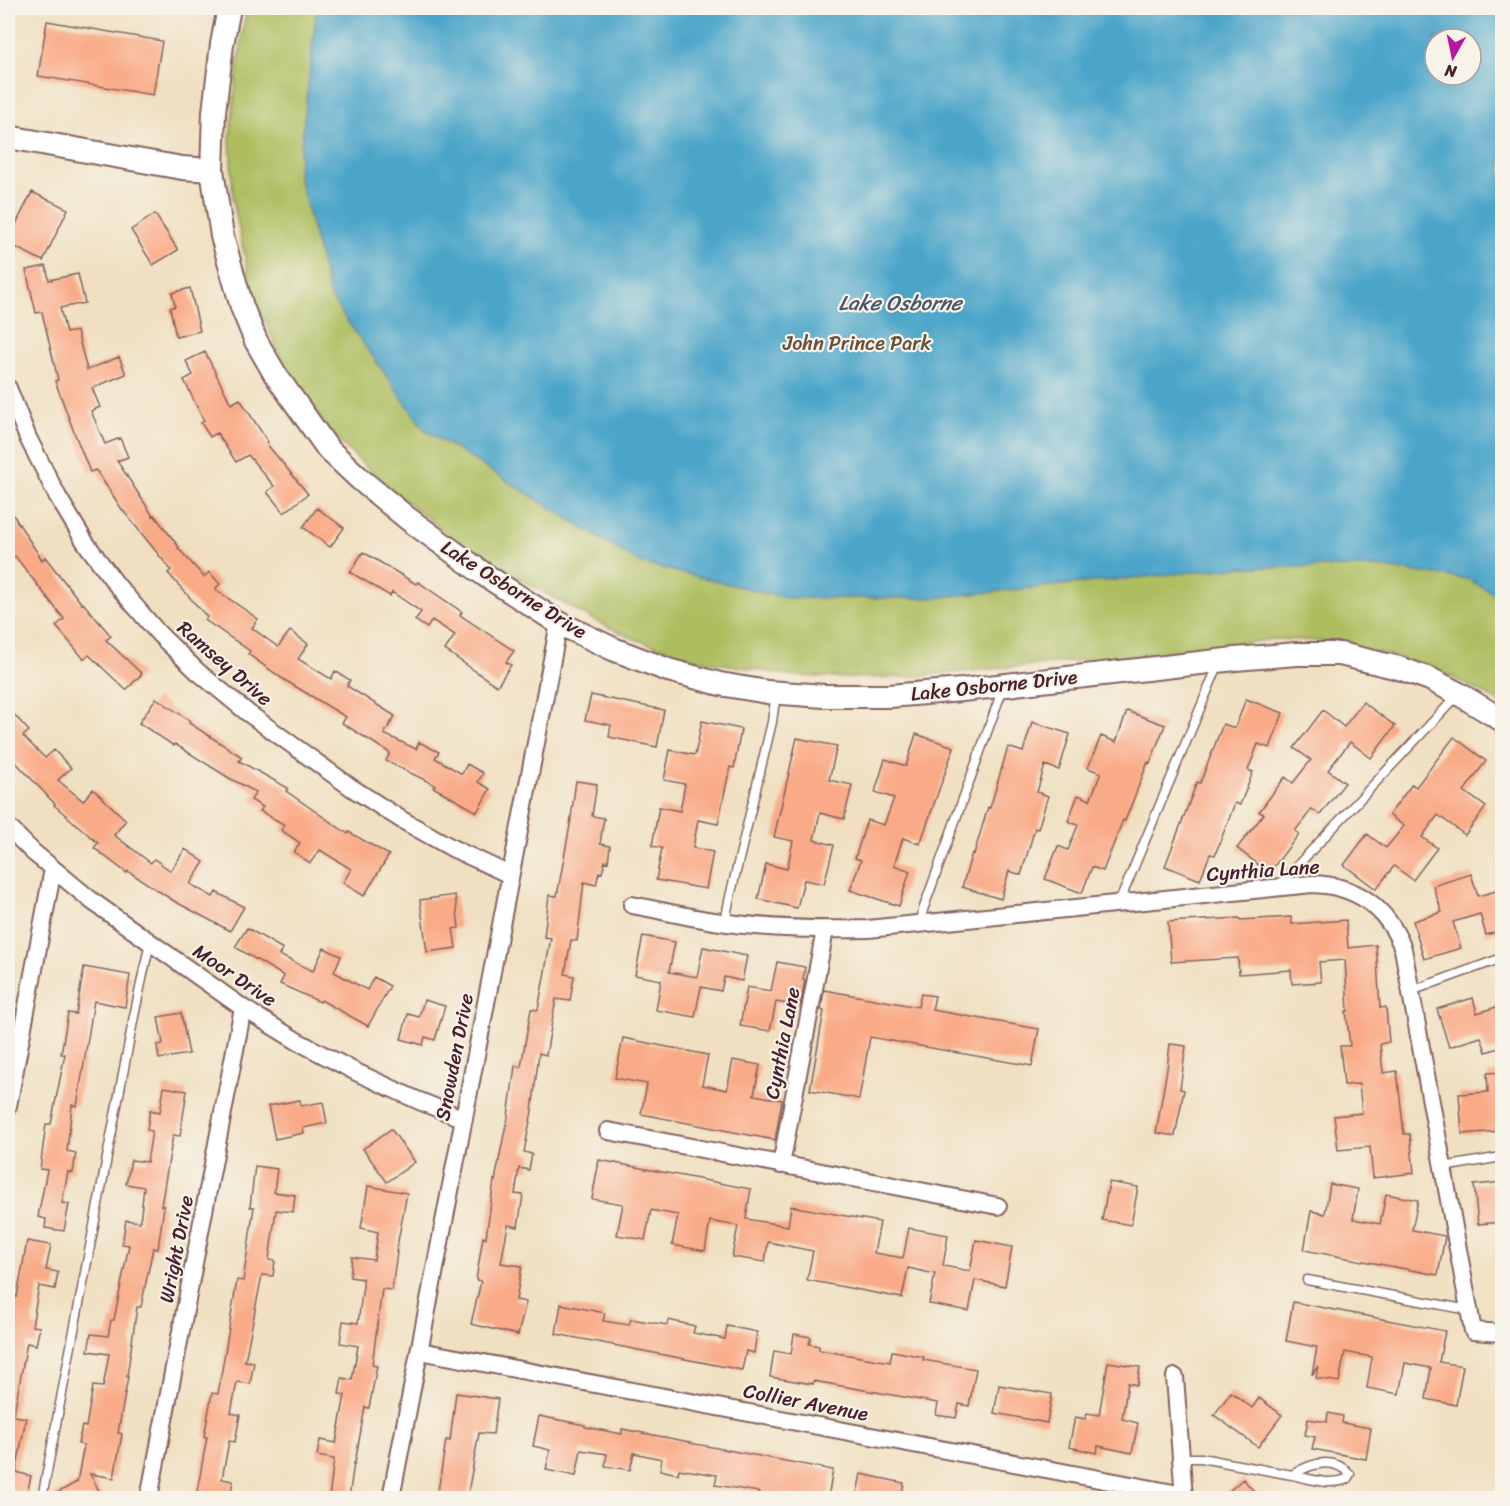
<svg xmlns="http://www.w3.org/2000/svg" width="1510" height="1506" font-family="Sriracha,sans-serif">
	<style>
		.green { fill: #adbd5f; stroke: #7c6e45; stroke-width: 1.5; fill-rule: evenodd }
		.water { fill: #4ba5c9; stroke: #4a627a; stroke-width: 1.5; fill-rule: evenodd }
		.building { fill: #f9aa86 }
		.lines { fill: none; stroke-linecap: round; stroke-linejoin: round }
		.lane-casing { stroke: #846360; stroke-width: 11 }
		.street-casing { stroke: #846360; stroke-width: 20 }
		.secondary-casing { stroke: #846360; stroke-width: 26 }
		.lane { stroke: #fff; stroke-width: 8 }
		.street { stroke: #fff; stroke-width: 16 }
		.secondary { stroke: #fff; stroke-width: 22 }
		.labels { text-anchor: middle; stroke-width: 4.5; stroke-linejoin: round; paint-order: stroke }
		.park-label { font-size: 20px; fill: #684e3b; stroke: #f7f3e8 }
		.street-label { font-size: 20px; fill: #4a1f2b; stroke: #f7f3e8 }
		.water-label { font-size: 21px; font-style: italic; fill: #4a556a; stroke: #f7f3e8 }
	</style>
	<rect width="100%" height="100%" fill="#f7f3e8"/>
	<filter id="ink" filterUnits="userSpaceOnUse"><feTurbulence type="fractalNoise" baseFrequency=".0167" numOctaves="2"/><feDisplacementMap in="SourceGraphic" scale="12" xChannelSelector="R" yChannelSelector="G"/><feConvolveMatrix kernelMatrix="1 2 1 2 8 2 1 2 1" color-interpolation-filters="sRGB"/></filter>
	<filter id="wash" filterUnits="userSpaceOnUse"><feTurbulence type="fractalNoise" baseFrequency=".008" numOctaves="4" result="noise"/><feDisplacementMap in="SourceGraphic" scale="24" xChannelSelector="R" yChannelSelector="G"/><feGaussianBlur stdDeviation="1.35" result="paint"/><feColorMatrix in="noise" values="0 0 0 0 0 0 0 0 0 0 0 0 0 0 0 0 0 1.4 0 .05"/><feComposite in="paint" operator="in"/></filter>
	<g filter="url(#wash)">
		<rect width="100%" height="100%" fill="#f0e0c1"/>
		<path class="green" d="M248 8H1502V705L1489 696 1430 666 1379 653 1319 641 1274 639 1207 648 908 677 850 678 794 676 694 659 632 638 598 622 536 588 452 537 388 487 330 433 279 353 258 306 246 263 233 200 230 138 236 80 244 22ZM1435 39H1471V75H1435Z"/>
		<path class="water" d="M317 8H1502V598L1468 579 1377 567H1243L931 598H787L640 563 425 430 330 297 298 173ZM1435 39H1471V75H1435Z"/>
		<g id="blocks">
			<path class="building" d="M47 21 162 41 153 95 38 76Z
				M32 192 68 209 43 261 9 244 15 231 13 230Z
				M155 214 178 250 153 265 131 230Z
				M46 266 49 280 78 274 85 303 60 308 66 333 77 331 87 370 119 357 126 374 92 388 100 407 91 411 105 444 120 438 128 457 117 461 153 516 154 515 179 547 178 548 204 577 209 572 220 584 215 589 258 619 252 628 278 647 290 631 308 644 298 659 331 679 335 671 350 680 347 686 395 716 384 734 416 749 419 742 439 752 435 758 462 774 467 764 483 773 478 782 490 789 477 812 433 787 435 785 386 761 390 753 342 723 346 717 283 679 248 654 250 651 205 620 207 617 168 573 171 570 121 508 96 470 90 472 74 432 55 381 58 380 42 312 36 313 26 270Z
				M190 288 200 331 176 337 170 308 175 306 172 293Z
				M205 352 231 404 240 399 268 442 266 443 308 494 284 513 267 492 274 486 248 455 236 462 217 433 210 437 201 423 204 421 184 380 193 375 186 361Z
				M8 507 42 560 45 557 82 604 83 603 111 636 106 640 142 674 126 690 89 655 84 659 56 626 64 619 15 556 8 561Z
				M317 508 344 528 330 547 303 527Z
				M363 552 416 584 418 582 462 612 460 615 514 651 506 662 511 665 497 686 445 650 455 635 432 620 427 628 415 620 421 612 392 592 390 596 350 572Z
				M591 695 664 710 657 747 609 737 611 725 585 720Z
				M156 698 190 721 189 723 242 757 239 761 288 788 286 791 348 834 349 832 389 855 364 896 343 883 351 869 320 850 310 863 294 852 300 843 281 830 285 825 260 811 263 807 251 800 256 792 229 778 175 744 174 746 139 723Z
				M1246 699 1283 713 1270 748 1258 744 1248 770 1253 772 1240 805 1235 803 1215 855 1210 854 1200 880 1165 866 1197 782 1200 783 1223 724 1235 728Z
				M1363 702 1395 726 1371 758 1350 742 1328 770 1345 783 1320 815 1312 809 1295 831 1299 834 1269 873 1237 848 1264 814 1259 812 1285 777 1293 783 1311 760 1294 748 1323 710 1344 727Z
				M8 708 29 731 23 736 45 758 54 750 71 768 58 780 83 801 93 789 126 820 114 835 151 863 154 859 171 871 185 849 204 862 190 884 213 897 216 892 244 907 230 931 174 901 128 871 127 873 94 848 98 843 54 805 55 804 8 754Z
				M1127 711 1165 725 1150 763 1148 762 1125 821 1123 820 1103 871 1092 867 1082 893 1045 879 1058 846 1068 850 1078 825 1068 821 1078 795 1090 800 1101 773 1088 768 1101 736 1116 742Z
				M702 721 741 729 734 768 730 767 718 824 698 820 693 848 713 852 706 889 656 880 662 848 652 846 659 807 680 811 685 784 664 780 670 750 695 755Z
				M1032 722 1070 734 1059 770 1045 765 1037 792 1048 796 1038 829 1035 828 1021 875 1009 871 1001 899 962 887 972 853 974 854 988 807 990 808 1008 747 1023 752Z
				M916 734 954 747 920 844 903 838 894 865 910 871 899 906 850 890 861 860 855 858 867 820 884 825 894 798 875 792 885 759 906 766Z
				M1454 737 1486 761 1464 791 1486 807 1465 835 1438 815 1422 837 1437 848 1413 880 1394 866 1376 889 1344 865 1367 834 1386 848 1404 826 1389 815 1412 784 1416 787Z
				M797 738 837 746 829 780 852 785 844 819 820 813 814 840 834 845 824 884 804 880 797 908 758 899 766 864 787 869 793 841 774 837Z
				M576 781 597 784 592 816 604 818 600 844 610 846 608 862 605 861 602 873 599 872 596 885 584 882 577 941 571 940 565 974 574 976 570 1001 556 999 546 1055 539 1053 532 1111 524 1152 532 1154 529 1170 519 1168 515 1194 523 1195 518 1227 508 1225 501 1263 522 1266 516 1300 526 1302 518 1335 471 1324 481 1281 476 1280 483 1237 486 1238 494 1180 495 1181 506 1124H507L515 1066 521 1067 531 1009 538 1010 551 938 544 937 549 895 557 896 570 825Z
				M1471 874 1478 896 1503 889V930L1486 935 1480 914 1453 922 1461 948 1424 959 1413 921 1442 912 1433 886Z
				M455 895 459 928 453 929 456 948 427 952 420 900Z
				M1291 917 1292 924 1346 920 1348 948 1376 945 1380 1008 1386 1007 1389 1042 1380 1044 1383 1073 1397 1071 1404 1134H1410L1414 1173 1373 1178 1370 1147 1338 1150 1334 1116 1362 1113 1359 1084 1344 1085 1340 1046H1350L1346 1011H1348L1345 960 1319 962 1321 982 1292 984 1291 970 1239 974 1238 958 1171 962 1168 922 1239 918 1240 920Z
				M247 928 283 949 279 955 313 971 324 948 341 956 334 972 367 990 374 977 390 986 368 1026 321 1000 320 1002 280 984 284 976 235 947Z
				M643 936 675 942 669 972 697 977 703 947 747 956 742 981 724 977 721 991 701 987 695 1017 656 1010 661 980 635 975Z
				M777 962 805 967 803 979 805 980 800 1006 776 1002 770 1031 740 1026 747 987 771 991Z
				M84 967 130 975 125 1007 94 1001 77 1106 72 1105 67 1151 76 1153 73 1173 68 1172 62 1203 69 1204 64 1231 45 1228 46 1219 38 1217 47 1170 40 1169 46 1124H51L65 1054H61L68 1013 76 1014Z
				M824 990 918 1007 921 994 935 996 932 1010 1039 1029 1032 1066 870 1037 859 1099 810 1090 824 1011 821 1010Z
				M1473 998 1477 1013 1503 1005V1047L1486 1052 1481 1037 1449 1047 1437 1009Z
				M424 1000 445 1006 435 1040 425 1037 423 1045 401 1039 408 1014 419 1017Z
				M181 1013 189 1054 159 1059 157 1045 163 1044 158 1017Z
				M623 1038 708 1055 702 1085 727 1090 733 1060 760 1065 754 1095 782 1100 775 1140 641 1114 647 1084 615 1078Z
				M1170 1044 1186 1046 1180 1089 1184 1090 1175 1136 1156 1133 1167 1069Z
				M1503 1072V1111L1499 1112 1500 1131 1462 1134 1459 1094 1488 1092 1487 1073Z
				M164 1087 187 1091 180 1136 173 1135 161 1206H164L158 1249 153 1248 141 1307H137L127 1377H128L118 1433 122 1434 114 1478 90 1474 103 1498H48L77 1482 84 1445 78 1444 82 1426 86 1427 93 1386 103 1387 109 1354 88 1351 91 1334 108 1336 111 1320H114L129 1245 122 1244 126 1220 140 1222 144 1187 126 1184 131 1160 147 1162 152 1131 147 1130 150 1110 160 1112Z
				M300 1100 301 1106 323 1102 327 1123 303 1128 304 1133 275 1139 268 1106Z
				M391 1129 415 1162 387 1182 363 1149Z
				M599 1160 751 1189 746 1219 788 1226 791 1206 880 1222 874 1253 903 1258 909 1228 948 1235 943 1266 970 1271 976 1240 1012 1247 1005 1286 975 1280 969 1311 929 1304 935 1274 908 1268 902 1298 807 1280 813 1251 768 1242 765 1262 732 1257 738 1226 710 1221 705 1251 672 1245 678 1215 651 1210 645 1240 617 1235 623 1204 592 1199Z
				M255 1166 277 1169 274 1192 295 1195 293 1212 276 1210 269 1260 275 1261 273 1276 262 1275 245 1361 254 1362 250 1384 237 1382 231 1413 240 1415 235 1442 229 1441 222 1479 233 1481 230 1498 197 1492 207 1437H204L212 1393 218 1394 237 1280 243 1281 254 1207H250Z
				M1109 1182 1138 1187 1131 1225 1102 1220Z
				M1503 1182V1222L1478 1224 1474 1185Z
				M1330 1184 1358 1189 1353 1219 1380 1224 1386 1194 1418 1200 1412 1230 1445 1236 1438 1275 1304 1250 1311 1211 1325 1214Z
				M368 1186 407 1193 396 1252H397L392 1290 382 1289 372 1365 377 1366 369 1408 365 1407 355 1463H354L349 1498H329L334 1459 317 1456 320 1440 336 1443 345 1395 339 1394 342 1378 352 1380 358 1346 340 1343 343 1321 358 1323 363 1286V1279L350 1277 352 1257 374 1260 378 1232 361 1228Z
				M27 1241 51 1245 46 1270 58 1272 55 1289 39 1286 32 1326 40 1327 36 1345 27 1343 14 1413H8V1326L13 1296 17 1297Z
				M1293 1302 1445 1331 1439 1362 1463 1366 1456 1405 1426 1399 1431 1368 1405 1363 1399 1394 1367 1388 1372 1357 1345 1352 1339 1382 1316 1378 1318 1366 1312 1375 1317 1347 1286 1341Z
				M561 1304 605 1313 603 1321 629 1325 631 1319 667 1325 668 1320 695 1326 693 1333 725 1339 727 1326 757 1332 754 1353 746 1351 742 1370 556 1334Z
				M794 1334 811 1337 809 1344 819 1346V1350L890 1362 892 1351 924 1357 923 1360 976 1369 969 1406 959 1404 956 1418 936 1415 938 1403 813 1381V1384L770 1377 774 1351 791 1354Z
				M1108 1362 1140 1367 1137 1385 1128 1383 1122 1419 1138 1423 1132 1453 1098 1446 1097 1453 1069 1447 1075 1417 1085 1419 1087 1413 1099 1415Z
				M999 1385 1052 1394 1047 1423 994 1413Z
				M1231 1392 1252 1408 1259 1398 1282 1415 1258 1447 1214 1415Z
				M456 1393 498 1399 493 1434 479 1433 467 1498H437L446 1440 450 1441Z
				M1328 1413 1343 1416 1342 1423 1371 1428 1366 1459 1312 1449 1315 1437 1305 1435 1308 1419 1327 1422Z
				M8 1415 26 1418 16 1472 31 1476 26 1498H8Z
				M539 1416 585 1425V1427L622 1434V1429L690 1442V1443L833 1470 828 1498H801V1497L773 1493 772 1498H757L759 1492 715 1485 717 1475 679 1469 678 1474 660 1470 662 1459 634 1453 630 1470 605 1466 607 1454 581 1450 576 1476 546 1470 550 1450 533 1446Z
				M861 1474 904 1483 901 1498H856Z
				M1243 1479 1260 1498H1221Z"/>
		</g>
	</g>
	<g filter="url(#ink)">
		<use href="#blocks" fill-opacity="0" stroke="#846360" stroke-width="1.5"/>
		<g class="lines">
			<g class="lane-casing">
				<path id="lane" d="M1279 885 1457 696
					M1119 903 1219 663
					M725 922 729 901 772 722 776 693
					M921 924 923 910 1003 688
					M1411 991 1502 958
					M1443 1167 1502 1157
					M1307 1280 1469 1310
					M1181 1458H1201L1292 1475C1311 1463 1333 1456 1350 1474L1347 1479C1329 1486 1310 1479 1292 1475
					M42 1498 134 1016 150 942"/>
			</g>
			<g class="street-casing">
				<path id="street" d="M8 388 28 438 58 497 85 542 116 584 159 634 197 671 248 713 352 788 402 820 454 849 510 875
					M8 827 33 852 92 901 243 1008 297 1041 356 1072 417 1100 464 1119
					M632 905C659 910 687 917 714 921 765 929 817 930 868 929L1312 884C1356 885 1387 907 1403 949L1473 1331 1502 1333
					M8 1106 53 869
					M608 1131 998 1206
					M781 1165 825 930
					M420 1351 1184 1495
					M1175 1377 1184 1498
					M149 1498 243 1008
					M391 1498 559 623"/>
			</g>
			<g class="secondary-casing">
				<path id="secondary" d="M229 8 222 44 214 112 212 170 222 236 242 307 256 341 275 374 328 449 361 480 407 518 485 575 559 623 613 649 668 670 720 684 767 692 825 696H889L962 690 1235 659 1297 654H1340L1399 668 1430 679 1459 694 1502 720
					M8 137 182 168 212 170"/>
			</g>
			<use href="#lane" class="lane"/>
			<use href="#street" class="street"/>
			<use href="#secondary" class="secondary"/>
		</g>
	</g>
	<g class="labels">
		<g class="park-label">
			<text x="857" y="350">John Prince Park</text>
		</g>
		<g class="street-label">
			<text transform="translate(514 589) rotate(32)" y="7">Lake Osborne Drive</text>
			<text transform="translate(225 663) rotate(41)" y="7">Ramsey Drive</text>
			<text transform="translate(994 685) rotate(-6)" y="7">Lake Osborne Drive</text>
			<text transform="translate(1263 870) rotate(-4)" y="7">Cynthia Lane</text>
			<text transform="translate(235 975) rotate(34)" y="7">Moor Drive</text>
			<text transform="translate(782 1043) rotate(-79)" y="7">Cynthia Lane</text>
			<text transform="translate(454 1057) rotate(-79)" y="7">Snowden Drive</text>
			<text transform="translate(176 1249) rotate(-79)" y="7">Wright Drive</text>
			<text transform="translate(806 1402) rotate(11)" y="7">Collier Avenue</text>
		</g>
		<g class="water-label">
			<text x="900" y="310">Lake Osborne</text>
		</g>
	</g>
	<rect width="1510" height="1506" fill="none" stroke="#f7f3e8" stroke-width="30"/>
	<g transform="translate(1453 57) rotate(189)"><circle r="28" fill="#f7f3e8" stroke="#b29e9c" stroke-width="1.5"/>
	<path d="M0-4.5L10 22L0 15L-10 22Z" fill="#b5179e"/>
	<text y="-9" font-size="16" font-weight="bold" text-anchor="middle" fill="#4a1f2b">N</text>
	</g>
</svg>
